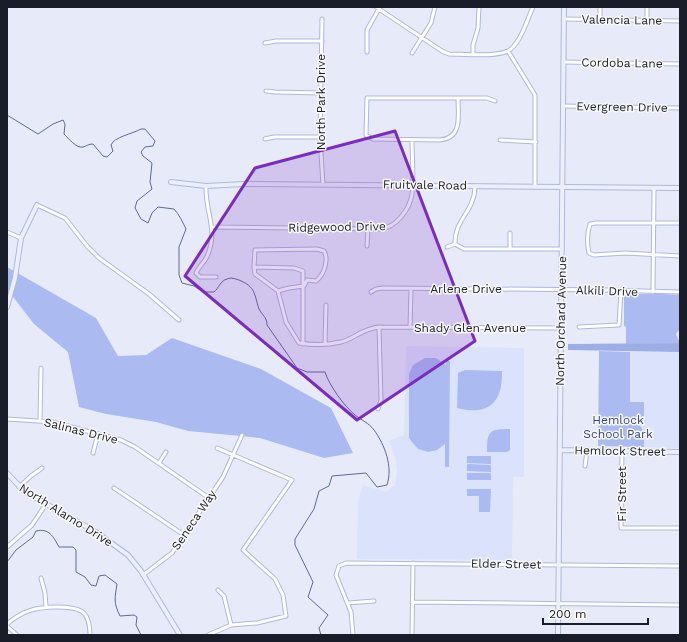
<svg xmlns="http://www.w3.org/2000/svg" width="687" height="642" font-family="'Work Sans',sans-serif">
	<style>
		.built { fill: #dbe2fb }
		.green { fill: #abbbf2 }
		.forest { fill: #9dade5 }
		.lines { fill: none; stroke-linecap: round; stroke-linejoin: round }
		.stream { stroke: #5e6993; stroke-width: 1 }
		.street-casing { stroke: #aeb8d9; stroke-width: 5 }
		.secondary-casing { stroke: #aeb8d9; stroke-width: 6 }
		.street { stroke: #fff; stroke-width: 3 }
		.secondary { stroke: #eceffa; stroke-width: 4 }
		.marked { fill: #7b2cbf; fill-opacity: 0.2; stroke: #7b2cbf; stroke-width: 3; stroke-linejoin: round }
		.labels { text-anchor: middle; stroke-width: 3; stroke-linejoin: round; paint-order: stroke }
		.street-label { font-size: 12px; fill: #191d29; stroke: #f9f9f9 }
		.park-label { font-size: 12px; fill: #364386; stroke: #f9f9f9 }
	</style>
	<rect width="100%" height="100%" fill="#e7ebf9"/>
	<path class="built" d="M406 346 524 348V477H513L512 560 357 559 358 500 363 485 386 492 395 485 397 471 395 456 389 441 404 435Z
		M680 351V448L644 447V432L630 411V352Z"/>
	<path class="green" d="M7 267 96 318 118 356 146 355 172 338 261 369 331 408 353 453 324 458 260 438 188 431 156 422 106 414 79 407 68 352 34 324 7 289Z
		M660 294 680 295V329L676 334 680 343 626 344V327L624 326V296L627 294Z
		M599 351 630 352V402H644V417H635L644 432V447L598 446Z
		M425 358H436L446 365V361H450L449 467H445V444L437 450 428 452 418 449 411 441 409 438V374L413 365Z
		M465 370 502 371C503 403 488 416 457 408L458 373Z
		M510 429V450L507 452H487C487 431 489 429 510 429Z
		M467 456H491V464L467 463Z
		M467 464 491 465V472L467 471Z
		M467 473H491V480H467Z
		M467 489H491L490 512H479V496H467Z"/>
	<path class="forest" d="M680 343V352L568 350V344Z"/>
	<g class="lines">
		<path class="stream" d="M7 115 38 134 53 124 63 120 65 124 64 134C68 138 77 149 83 147 87 146 88 144 93 144L103 156 107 157 113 151 111 145C114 137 132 134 141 129H145L155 141 153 146 145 147 141 152 143 156 152 163 150 182 152 189 137 201 135 208 141 219 148 223 152 213 158 207 174 209C179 214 183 223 186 229L179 247V275L182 283 194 286 203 292H214C219 288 220 281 227 279 231 277 235 279 239 280 256 287 254 294 259 309 262 315 267 317 267 325L297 368 307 372H325C329 385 344 406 355 415 361 420 369 423 374 430 385 445 393 467 387 485L377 487 366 473 332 476 329 486 319 491 314 509 295 539V545L313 582 308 597 328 615 319 628 321 635
			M7 562 16 550 33 537 36 531C49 528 53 536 59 547H73L76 550V572L85 577 91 585 96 586 99 576 105 575 117 584C115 598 113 602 120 616L134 615 137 617 136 625 141 635"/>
		<g class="street-casing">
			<path id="street" d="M376 7 442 51 449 54C463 54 500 58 511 49 522 39 527 20 533 7
				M322 19 320 137 323 185
				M564 19 680 21
				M600 20V7
				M647 20V7
				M265 43 276 41H322
				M508 51 535 95V187
				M367 52V30L380 7
				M412 53 431 23 435 7
				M473 54V45L478 28 479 7
				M563 62 680 64
				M266 91 275 92 321 93
				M458 98C458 115 463 138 440 140L373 139 366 135 367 98H487L495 101
				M563 106 680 108
				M265 139 274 137H320
				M500 140 536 142
				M206 186C205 211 218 229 208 254 206 261 199 266 196 273L200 277H216
				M475 186C475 212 454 219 455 244L464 249H562
				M37 205 65 218 87 246 99 258 149 294 179 320
				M680 223H596L590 224C587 233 587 244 589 253L594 255 625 253 680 256
				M213 227 380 229C396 228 410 209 412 194 414 176 412 157 412 140
				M7 232 21 238
				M367 246 368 228
				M447 247 455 244
				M510 249V233
				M254 267 255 250 317 249 324 251C329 260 324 275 316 281L307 280 304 286 289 288 278 291
				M371 292 376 289 383 288 607 290 680 292
				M653 292 654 188
				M410 327 411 289
				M579 327 619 325 621 290
				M303 344V271L294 268 254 267 255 274 278 291 286 322 299 343C312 345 328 345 341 342 356 338 361 329 379 327L561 328
				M325 344 326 305
				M378 409 381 400 379 327
				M7 419 52 422 121 440 135 447 209 498
				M40 420 41 368
				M622 451 621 528H680
				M93 453 98 434
				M159 463 166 452
				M585 466 587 451
				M19 487 31 476 42 468
				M114 488 184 535
				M7 547 32 525 46 504
				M143 575 172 553 223 477 242 435
				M41 578 45 593 46 607
				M218 590 224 596 231 625
				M412 602 680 605
				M348 603 374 601
				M7 624C22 611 36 607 56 607 79 607 90 609 90 635
				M7 626 17 635
				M208 635 231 625 257 623 286 616 283 595 275 579 243 550 292 480 217 448
				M353 635 351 612 336 575 339 566 346 563 680 566
				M412 635 413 563"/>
		</g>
		<g class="secondary-casing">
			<path id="secondary" d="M171 182 206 186 243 184 680 188
				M7 307 15 278 21 238 37 205
				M560 450 680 452
				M7 473 25 492 96 532 128 555 141 571 180 635
				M558 635 564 7"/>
		</g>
		<use href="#street" class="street"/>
		<use href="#secondary" class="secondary"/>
	</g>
	<path class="marked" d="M395 131 475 341 357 420 185 276 255 168Z"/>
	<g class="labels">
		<g class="street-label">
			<text transform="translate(622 20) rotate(1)" y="4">Valencia Lane</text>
			<text transform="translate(622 63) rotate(1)" y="4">Cordoba Lane</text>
			<text transform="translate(321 102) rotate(-90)" y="4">North Park Drive</text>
			<text transform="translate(622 107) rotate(1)" y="4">Evergreen Drive</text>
			<text transform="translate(425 185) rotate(1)" y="4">Fruitvale Road</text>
			<text transform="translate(337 227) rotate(-1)" y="4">Ridgewood Drive</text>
			<text x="466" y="293">Arlene Drive</text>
			<text transform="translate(607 291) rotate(2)" y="4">Alkili Drive</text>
			<text transform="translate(561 321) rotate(-89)" y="4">North Orchard Avenue</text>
			<text x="470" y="332">Shady Glen Avenue</text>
			<text transform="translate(81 431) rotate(14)" y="4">Salinas Drive</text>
			<text transform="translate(620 451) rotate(1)" y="4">Hemlock Street</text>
			<text transform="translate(622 494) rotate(-90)" y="4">Fir Street</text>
			<text transform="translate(66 515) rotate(32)" y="4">North Alamo Drive</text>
			<text transform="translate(194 520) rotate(-56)" y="4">Seneca Way</text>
			<text transform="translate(506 564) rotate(1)" y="4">Elder Street</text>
		</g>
		<g class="park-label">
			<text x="618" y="424">Hemlock<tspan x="618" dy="14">School Park</tspan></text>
		</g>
	</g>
	<rect width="687" height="642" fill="none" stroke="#191d29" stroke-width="16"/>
	<path d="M543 618v6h105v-6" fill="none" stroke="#191d29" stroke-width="2"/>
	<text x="549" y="618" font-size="12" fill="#191d29" stroke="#f9f9f9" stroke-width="3" paint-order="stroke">200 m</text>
</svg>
